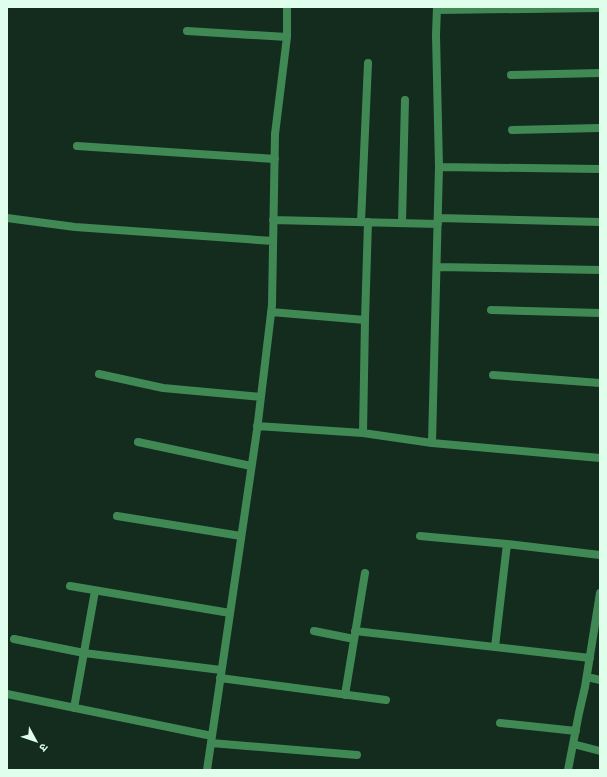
<svg xmlns="http://www.w3.org/2000/svg" width="607" height="777" font-family="Manrope,'Noto Sans Devanagari',sans-serif">
	<style>
		.lines { fill: none; stroke-linecap: round; stroke-linejoin: round }
		.minor { stroke: #408955; stroke-width: 8 }
	</style>
	<rect width="100%" height="100%" fill="#132c1e"/>
	<g class="lines">
		<path class="minor" d="M437 10 600 8
			M187 31 287 37
			M511 75 600 73
			M512 130 600 128
			M77 146 275 159
			M439 167 600 169
			M7 218 75 227 273 241
			M438 218 600 222
			M273 220 438 224
			M361 222 368 63
			M402 223 405 100
			M437 267 600 270
			M491 310 600 313
			M271 312 365 320
			M99 374 163 388 261 397
			M493 375 600 383
			M257 426 363 433 432 443 600 458
			M363 433 365 320 368 222
			M138 442 251 466
			M432 443 439 167 436 35 437 7
			M117 516 241 536
			M420 536 507 544 600 555
			M70 586 230 613
			M314 631 354 639
			M355 631 590 658
			M14 639 84 653 221 670
			M495 647 507 544
			M587 677 600 680
			M220 678 386 700
			M7 694 212 736
			M345 695 365 573
			M74 708 95 591
			M500 723 576 731
			M211 743 357 755
			M573 744 600 751
			M207 770 257 430 272 305 275 134 287 37V7
			M568 770 579 713 585 687 600 593"/>
	</g>
	<rect width="607" height="777" fill="none" stroke="#dffeeb" stroke-width="16"/>
	<g transform="translate(36 741) rotate(130)" stroke="#132c1e" stroke-width="3" paint-order="stroke">
	<path d="M0-3L7 15L0 10L-7 15Z" fill="#dffeeb"/>
	<text y="-6" font-size="11" font-weight="bold" text-anchor="middle" fill="#dffeeb">उ</text>
	</g>
</svg>
